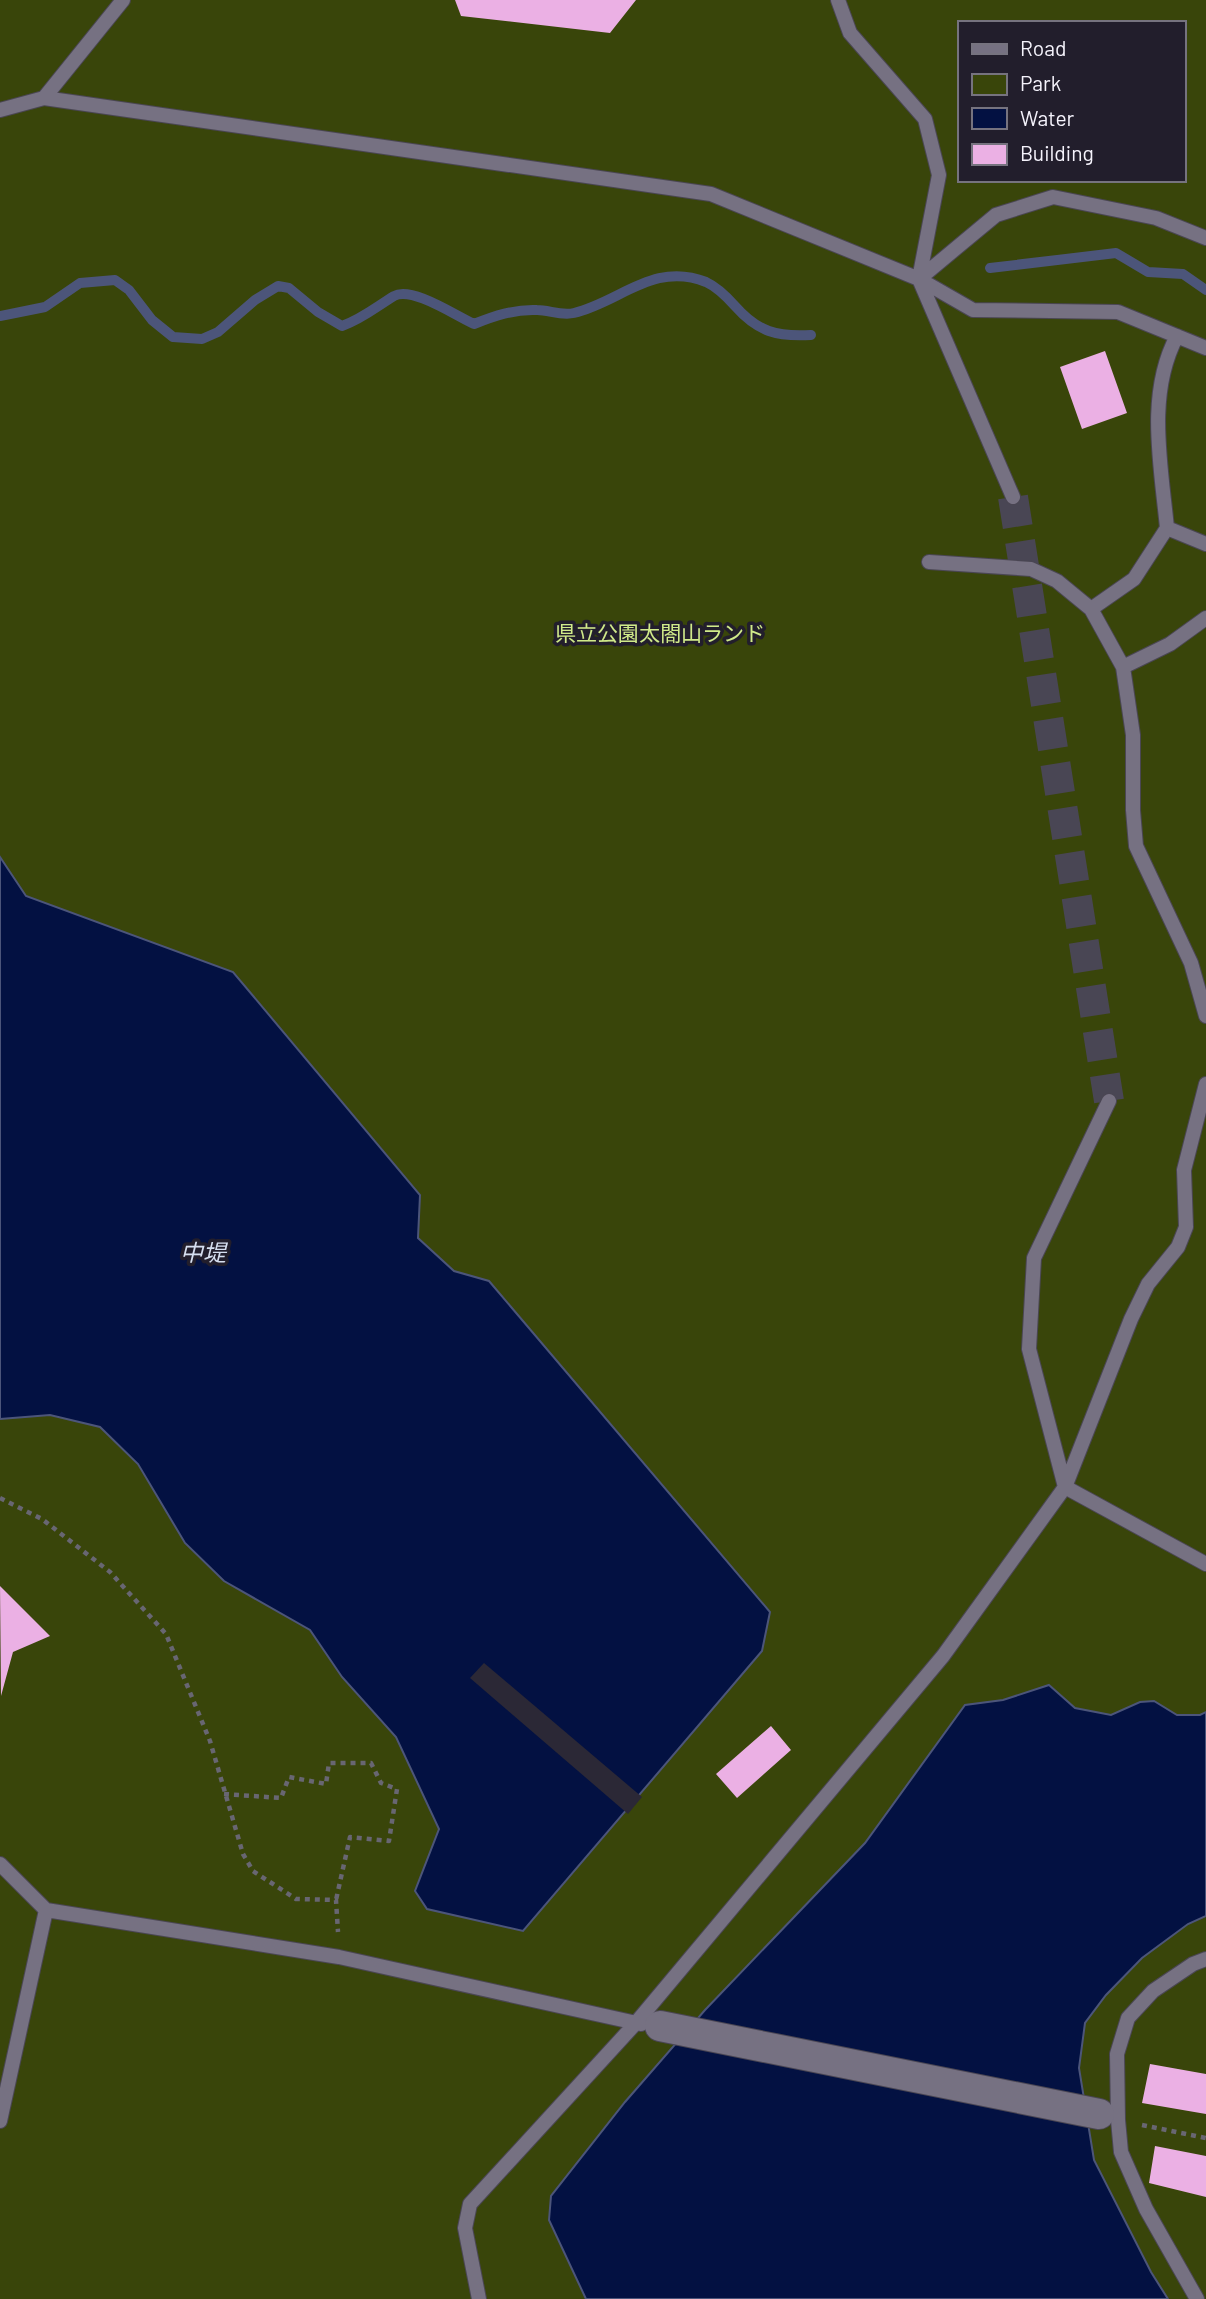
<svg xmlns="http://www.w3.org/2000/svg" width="1206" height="2299" font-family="Barlow,'Noto Sans JP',sans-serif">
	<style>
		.green { fill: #39450a; fill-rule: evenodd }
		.water { fill: #031142; stroke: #4c557a; stroke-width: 2 }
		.pier { fill: #2b2836 }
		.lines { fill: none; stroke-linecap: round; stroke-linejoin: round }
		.stream { stroke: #4c557a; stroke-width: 10 }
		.building { fill: #ebb0e4 }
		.street-tunnel { stroke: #494654; stroke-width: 30; stroke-dasharray: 30 15; stroke-linecap: butt }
		.lane-casing { stroke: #4a4653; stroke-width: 16 }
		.street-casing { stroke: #4a4653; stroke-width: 32 }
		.path { stroke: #686672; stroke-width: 4.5; stroke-dasharray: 5 5; stroke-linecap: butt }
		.lane { stroke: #767182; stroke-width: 14 }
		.street { stroke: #767182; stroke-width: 30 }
		.labels { text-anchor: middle; stroke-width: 7; stroke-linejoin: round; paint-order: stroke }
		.park-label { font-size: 21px; fill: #d0ea8a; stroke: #221e2c }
		.water-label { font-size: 23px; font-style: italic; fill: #d6deef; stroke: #221e2c }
	</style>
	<rect width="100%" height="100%" fill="#2b2836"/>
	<path class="green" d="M0 0H1206V2299H0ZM959 23H1183V180H959Z"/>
	<path class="water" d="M0 857 26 896 233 972 420 1195 418 1238 454 1271 489 1281 770 1612 762 1651 523 1931 427 1909 415 1891 439 1829 396 1737 342 1677 310 1630 224 1581 185 1543 138 1464 100 1427 50 1415 0 1419Z
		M1049 1685 1075 1708 1111 1715 1140 1702 1154 1701 1177 1715H1200L1206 1712V1916L1188 1924 1142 1958 1106 1995 1085 2023 1079 2068 1094 2160 1151 2272 1168 2299H586L549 2220 551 2196 625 2102 705 2010 865 1843 965 1705 1003 1700Z"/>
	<path class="pier" d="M484 1663 642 1797 628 1814 470 1678Z"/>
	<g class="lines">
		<path class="stream" d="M990 268 1116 253 1148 272 1183 274 1206 290
			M0 316 45 307 80 283 115 280 129 290 152 320 173 337 202 339 218 332 255 300 278 286 289 288 318 312 342 326C362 319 376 307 394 296 412 286 456 316 474 324 494 316 514 309 537 310 549 310 561 316 574 313 620 302 654 261 706 282 717 287 727 297 735 306 758 332 777 337 811 335"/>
	</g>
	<path class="building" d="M455 0H636L610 33 461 16Z
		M1105 351 1127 413 1082 429 1060 367Z
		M0 1586 50 1636 13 1652 1 1696Z
		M771 1726 791 1750 737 1798 716 1774Z
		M1150 2064 1206 2074V2114L1142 2103Z
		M1155 2146 1206 2156V2197L1149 2183Z"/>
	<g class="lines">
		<path class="street-tunnel" d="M1013 497 1109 1101"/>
		<g class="lane-casing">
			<path id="lane" d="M838 0 850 33 925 119 939 175 919 279 1013 497
				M44 98 123 0
				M0 110 44 98 711 194 919 279 973 310 1118 312 1206 348
				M919 279 996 215 1053 197 1156 218 1206 238
				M1177 336C1146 394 1161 465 1167 528L1206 544
				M929 562 1031 569 1057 581 1091 609
				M1206 618 1170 644 1123 667 1133 735V810L1136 846 1191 963 1206 1016
				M1123 667 1091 609 1134 579 1167 528
				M1109 1101 1034 1258 1029 1349 1065 1487 1206 1564
				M0 1864 46 1910
				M0 2121 46 1910 339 1957 641 2024
				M479 2299 465 2228 470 2204 635 2024 943 1656 1065 1487 1131 1319 1148 1284 1178 1247 1186 1227 1184 1170 1206 1084
				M1197 2299 1146 2209 1121 2152 1118 2120 1117 2054 1128 2018 1153 1991 1193 1964 1206 1959"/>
		</g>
		<g class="street-casing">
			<path id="street" d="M660 2026 1099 2114"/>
		</g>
		<path class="path" d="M0 1498 42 1519 110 1572 166 1634 210 1741 243 1854 253 1871 296 1899 336 1900 338 1932
			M224 1794 281 1798 289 1777 326 1784 329 1763H371L381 1783 397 1789 389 1841 350 1837 336 1900
			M1142 2125 1206 2138"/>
		<use href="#lane" class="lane"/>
		<use href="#street" class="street"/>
	</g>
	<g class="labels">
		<g class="park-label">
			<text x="660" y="641">県立公園太閤山ランド</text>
		</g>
		<g class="water-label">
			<text x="203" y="1261">中堤</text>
		</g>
	</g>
	<rect x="958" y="21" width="228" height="161" fill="#221e2c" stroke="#76737f" stroke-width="2"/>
	<rect x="972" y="44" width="35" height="10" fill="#767182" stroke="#76737f" stroke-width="2"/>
	<text x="1020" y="56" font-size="21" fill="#f5f3fc">Road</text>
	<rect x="972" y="74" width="35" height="21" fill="#39450a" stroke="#76737f" stroke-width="2"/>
	<text x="1020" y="91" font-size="21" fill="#f5f3fc">Park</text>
	<rect x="972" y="108" width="35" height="21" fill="#031142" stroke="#76737f" stroke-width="2"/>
	<text x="1020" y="126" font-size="21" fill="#f5f3fc">Water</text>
	<rect x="972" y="144" width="35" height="21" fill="#ebb0e4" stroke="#76737f" stroke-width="2"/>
	<text x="1020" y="161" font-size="21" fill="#f5f3fc">Building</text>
</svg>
